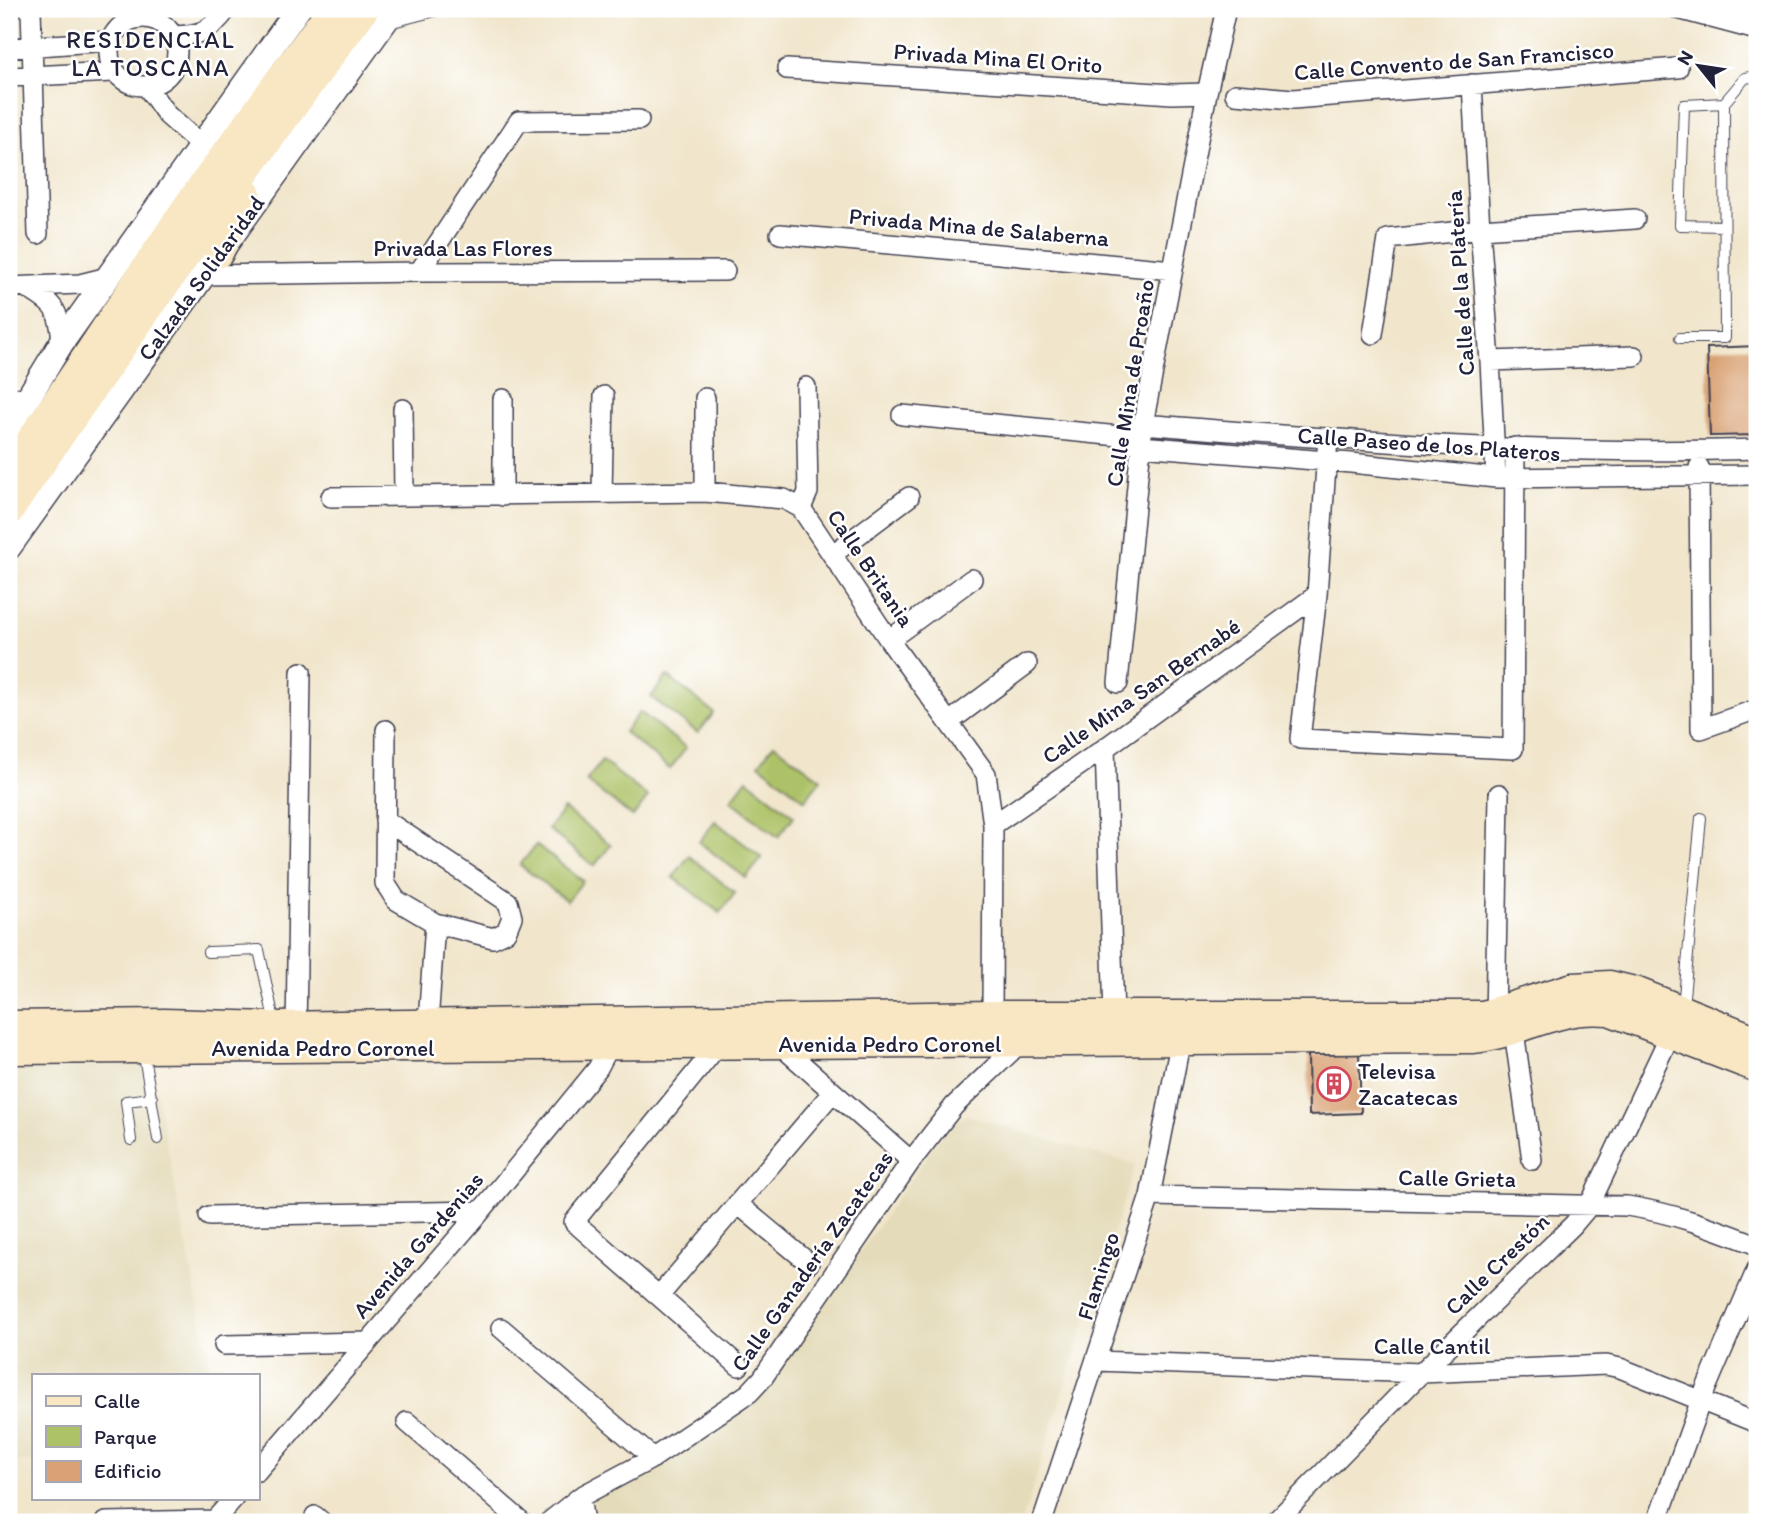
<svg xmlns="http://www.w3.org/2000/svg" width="1766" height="1531" font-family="Itim,sans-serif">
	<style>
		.built { fill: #e4dbba }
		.green { fill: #adc267; stroke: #687251; stroke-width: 2 }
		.building { fill: #d9a275 }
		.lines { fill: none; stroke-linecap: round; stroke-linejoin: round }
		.service-casing { stroke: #413f51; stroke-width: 12 }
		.minor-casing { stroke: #413f51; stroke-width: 22 }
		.tertiary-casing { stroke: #413f51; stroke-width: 27 }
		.secondary-casing { stroke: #413f51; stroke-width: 31 }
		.service { stroke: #fff; stroke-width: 10 }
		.minor { stroke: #fff; stroke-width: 19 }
		.tertiary { stroke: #fff; stroke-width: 24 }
		.secondary { stroke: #f9e7c3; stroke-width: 28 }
		.labels { text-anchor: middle; stroke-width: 5; stroke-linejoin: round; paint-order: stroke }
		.street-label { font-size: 23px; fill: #22223b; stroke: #fff }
		.poi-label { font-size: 23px; fill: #22223b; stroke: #fff; text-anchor: start }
		.neighbourhood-label { font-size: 24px; letter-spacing: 2px; fill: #22223b; stroke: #fff }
	</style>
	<rect width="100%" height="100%" fill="#fff"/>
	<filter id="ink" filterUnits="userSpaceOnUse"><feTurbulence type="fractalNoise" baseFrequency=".0143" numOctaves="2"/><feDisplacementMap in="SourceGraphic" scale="14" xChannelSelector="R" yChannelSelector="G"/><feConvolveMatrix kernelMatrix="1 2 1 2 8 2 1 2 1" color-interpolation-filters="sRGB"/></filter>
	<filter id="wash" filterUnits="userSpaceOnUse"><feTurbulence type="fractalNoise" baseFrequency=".00686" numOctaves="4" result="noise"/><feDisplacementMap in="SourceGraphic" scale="28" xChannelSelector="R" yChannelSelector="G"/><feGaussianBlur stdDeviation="1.57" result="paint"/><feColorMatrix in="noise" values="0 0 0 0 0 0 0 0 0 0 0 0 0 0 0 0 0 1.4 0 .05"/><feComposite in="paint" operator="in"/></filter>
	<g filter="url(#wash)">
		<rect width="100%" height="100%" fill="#f1e6cc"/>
		<path class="built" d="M150 1059 212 1375H33V1462H9V1063Z
			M967 1115 1135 1165 1022 1522H597L593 1499 755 1404 945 1129Z"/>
		<path class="green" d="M667 676 714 713 698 733 651 697Z
			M640 712 686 748 670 769 624 732Z
			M774 744 821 779 805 800 759 764Z
			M602 761 648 797 633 817 586 781Z
			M747 779 794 816 778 837 731 800Z
			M564 809 611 845 594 866 548 829Z
			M715 821 762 858 746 878 699 842Z
			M536 845 583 881 567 901 520 865Z
			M689 856 735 893 720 913 673 877Z"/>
		<g id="blocks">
			<path class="building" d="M1757 346V435L1710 436 1707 348Z
				M1359 1054 1361 1113 1309 1115 1308 1055Z"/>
		</g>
	</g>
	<g filter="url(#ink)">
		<use href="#blocks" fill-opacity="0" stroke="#413f51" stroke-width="2"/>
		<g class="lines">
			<g class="service-casing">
				<path id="service" d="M389 23 443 9
					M1724 226 1680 225 1684 105 1724 103
					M1680 338H1725L1724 103 1745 78 1757 76
					M9 392 29 394
					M208 952 259 950 275 1024
					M1683 1007 1701 818
					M143 1050 158 1139
					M131 1140 126 1101 152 1098"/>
			</g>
			<g class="minor-casing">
				<path id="minor" d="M31 9 38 234
					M1678 9 1757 30
					M109 52a34 34 0 1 1 68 0a34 34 0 1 1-68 0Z
					M173 36C201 35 210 32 227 9
					M9 48 110 41
					M787 69 1172 94 1207 93
					M9 77 114 72
					M1472 84 1480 229 1490 361 1496 478
					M147 87 167 115 192 137 205 159
					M1235 94 1293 99 1678 68
					M780 234 1173 270
					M419 272 519 121 639 120
					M202 275 419 272 725 271
					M9 287 80 284 108 277
					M25 287C53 303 60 309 62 342
					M1373 334 1388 239 1480 229 1635 219
					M1490 361 1634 356
					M503 399V496
					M403 409 404 495
					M902 415 1119 436 1140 446 1351 463 1496 478 1757 475
					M1132 430 1143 424C1347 441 1553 456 1757 449
					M1328 438 1317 595 1300 739 1513 749 1515 447
					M1699 467 1701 729 1757 709
					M705 492V398
					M602 493 604 396
					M331 497 705 492 784 499 801 508 889 640 986 774 993 825 992 1015
					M801 508 808 492 806 387
					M833 554 909 497
					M889 640 972 579
					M1118 683 1143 424 1207 93 1226 9
					M949 722 1027 664
					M1105 748 1114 1015
					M385 820 508 902 512 917 506 932 493 938 435 923 396 900 385 883 386 730
					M993 825 1105 748 1317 595
					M1495 1022 1499 794
					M428 1023 435 923
					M1514 1031 1532 1160
					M296 1036 301 672
					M776 1038 779 1044 911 1161
					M719 1044 574 1222 739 1366
					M1150 1196 1627 1206C1673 1213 1714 1228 1757 1245
					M739 1205 809 1263
					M209 1216 481 1211
					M659 1296 832 1093
					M501 1328 653 1458
					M224 1345 367 1342
					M1096 1361 1421 1373 1606 1365 1620 1368 1757 1423
					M407 1422 522 1522
					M257 1471 481 1211 598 1068 609 1047
					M580 1497 584 1522
					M315 1516 322 1522
					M106 1522 215 1520
					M213 1522 234 1498
					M549 1522 580 1497 653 1458 749 1393 762 1379 911 1161 954 1106 1020 1043
					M1042 1522 1150 1196 1181 1039
					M1275 1522 1421 1373 1573 1225 1589 1206 1671 1033
					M1657 1522 1701 1400 1757 1269"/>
			</g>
			<g class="tertiary-casing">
				<path id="tertiary" d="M9 429 62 342 298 9
					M9 547 394 9"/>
			</g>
			<g class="secondary-casing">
				<path id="secondary" d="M219 253 247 194
					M9 472 187 206 331 9
					M9 512C123 341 243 174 365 9
					M9 1025 164 1023 275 1026 992 1015H1483L1573 987 1610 985 1635 991 1757 1040
					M9 1050C496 1047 984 1040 1472 1039 1505 1036 1532 1021 1564 1014 1579 1010 1593 1010 1609 1011L1757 1068"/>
			</g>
			<use href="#service" class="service"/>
			<use href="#minor" class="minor"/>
			<use href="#tertiary" class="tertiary"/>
			<use href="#secondary" class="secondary"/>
		</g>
	</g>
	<defs>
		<g id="building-ring" transform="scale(1.75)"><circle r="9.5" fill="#fff" stroke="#d1495b" stroke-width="1.5"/><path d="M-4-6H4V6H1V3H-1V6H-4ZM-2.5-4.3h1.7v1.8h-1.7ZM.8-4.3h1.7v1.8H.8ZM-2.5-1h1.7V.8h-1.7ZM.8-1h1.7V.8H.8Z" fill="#d1495b"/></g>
	</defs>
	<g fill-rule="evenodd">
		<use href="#building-ring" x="1334" y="1084"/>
	</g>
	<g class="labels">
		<g class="street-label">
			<text transform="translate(998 58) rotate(4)" y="8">Privada Mina El Orito</text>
			<text transform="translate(1454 61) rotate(-4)" y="8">Calle Convento de San Francisco</text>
			<text transform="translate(979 227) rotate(5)" y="8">Privada Mina de Salaberna</text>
			<text x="463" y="256">Privada Las Flores</text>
			<text transform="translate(201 278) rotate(-54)" y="8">Calzada Solidaridad</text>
			<text transform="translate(1460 283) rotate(-94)" y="8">Calle de la Platería</text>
			<text transform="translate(1130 383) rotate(-81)" y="8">Calle Mina de Proaño</text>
			<text transform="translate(1429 444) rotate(4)" y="8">Calle Paseo de los Plateros</text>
			<text transform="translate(871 568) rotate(56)" y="8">Calle Britania</text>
			<text transform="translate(1141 691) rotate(-35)" y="8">Calle Mina San Bernabé</text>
			<text x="890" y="1052">Avenida Pedro Coronel</text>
			<text x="323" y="1056">Avenida Pedro Coronel</text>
			<text transform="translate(1457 1178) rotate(1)" y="8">Calle Grieta</text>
			<text transform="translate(418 1245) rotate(-49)" y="8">Avenida Gardenias</text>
			<text transform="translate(812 1261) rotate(-55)" y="8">Calle Ganadería Zacatecas</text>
			<text transform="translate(1497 1264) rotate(-44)" y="8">Calle Crestón</text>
			<text transform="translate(1098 1276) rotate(-72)" y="8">Flamingo</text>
			<text x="1432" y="1354">Calle Cantil</text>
		</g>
		<g class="poi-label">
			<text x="1358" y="1079">Televisa<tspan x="1358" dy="26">Zacatecas</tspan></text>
		</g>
		<g class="neighbourhood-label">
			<text x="151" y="48">RESIDENCIAL<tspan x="151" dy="28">LA TOSCANA</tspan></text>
		</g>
	</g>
	<rect width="1766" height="1531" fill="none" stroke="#fff" stroke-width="35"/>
	<rect x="32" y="1374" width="228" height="126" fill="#ffffff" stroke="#a7a7b1" stroke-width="2"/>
	<rect x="46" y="1396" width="35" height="10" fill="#f9e7c3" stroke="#a7a7b1" stroke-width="2"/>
	<text x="94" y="1408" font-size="21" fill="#22223b">Calle</text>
	<rect x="46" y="1426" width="35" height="21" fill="#adc267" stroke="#a7a7b1" stroke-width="2"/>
	<text x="94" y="1444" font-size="21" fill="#22223b">Parque</text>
	<rect x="46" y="1461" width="35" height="21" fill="#d9a275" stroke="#a7a7b1" stroke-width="2"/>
	<text x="94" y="1478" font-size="21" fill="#22223b">Edificio</text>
	<g transform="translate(1699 66) rotate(300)" stroke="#ffffff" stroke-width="5" paint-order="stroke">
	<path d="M0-5L12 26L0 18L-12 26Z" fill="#22223b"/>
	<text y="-10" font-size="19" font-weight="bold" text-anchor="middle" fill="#22223b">N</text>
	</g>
</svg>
